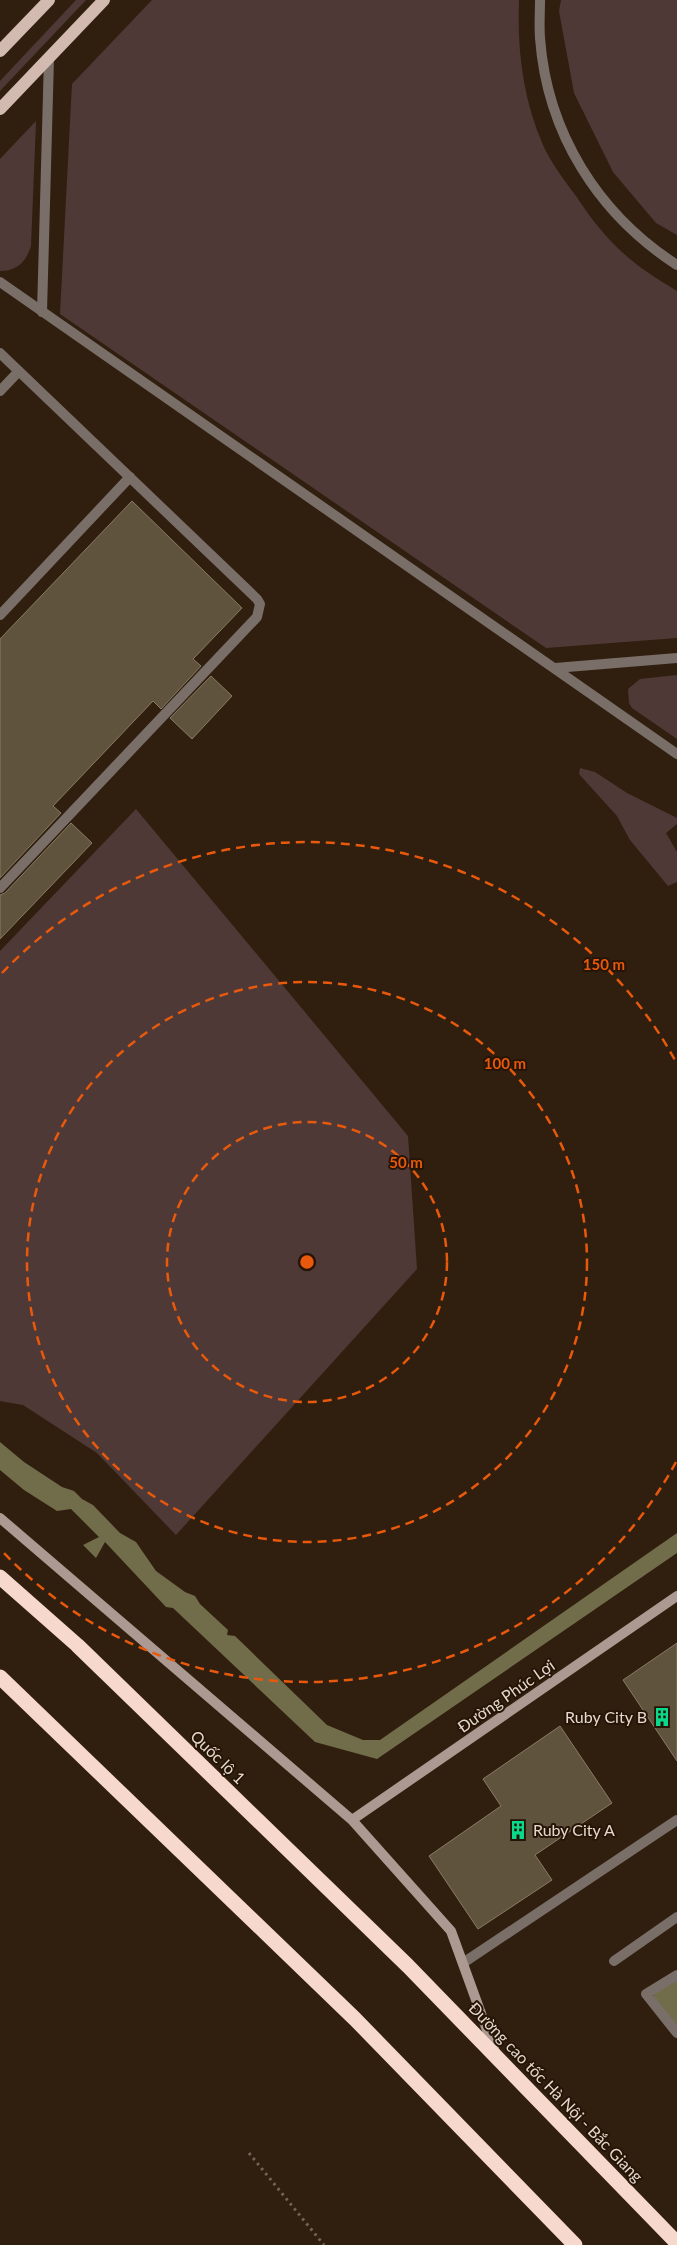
<svg xmlns="http://www.w3.org/2000/svg" width="677" height="2245" font-family="Lato,sans-serif">
	<style>
		.green { fill: #4f3937 }
		.water { fill: #716c49 }
		.building { fill: #60533d; stroke: #887a63 }
		.lines { fill: none; stroke-linecap: round; stroke-linejoin: round }
		.path { stroke: #736456; stroke-width: 3; stroke-dasharray: 2.5 4; stroke-linecap: butt }
		.lane { stroke: #7a6e69; stroke-width: 10 }
		.street { stroke: #7a6e69; stroke-width: 10 }
		.secondary { stroke: #ac9991; stroke-width: 10 }
		.primary { stroke: #d3bab0; stroke-width: 12 }
		.highway { stroke: #f7d8cc; stroke-width: 15 }
		.ring { fill: none; stroke: #e8590c; stroke-width: 2.5; stroke-dasharray: 9 6 }
		.labels { text-anchor: middle; stroke-width: 4; stroke-linejoin: round; paint-order: stroke }
		.street-label { font-size: 16px; fill: #e5d9cf; stroke: #261506 }
		.poi-label { font-size: 16px; fill: #e5d9cf; stroke: #261506; text-anchor: end }
		.centre { fill: #e8590c; stroke: #261506; stroke-width: 2.5 }
		.ring-label { font-size: 15px; text-anchor: middle; font-weight: bold; fill: #e8590c; stroke: #261506; stroke-width: 4; stroke-linejoin: round; paint-order: stroke }
	</style>
	<rect width="100%" height="100%" fill="#301f0f"/>
	<path class="green" d="M76 0H86L0 91V81Z
		M152 0H519C517 50 523 99 543 145 551 163 564 180 576 196 591 219 608 241 630 259 644 271 661 281 677 291V638L546 648 60 314 72 84Z
		M561 0H677V235L656 223 613 172 574 93 559 11Z
		M36 121 31 246C26 262 17 271 0 271V159Z
		M677 675V739L632 708 629 703 628 689 640 679Z
		M580 768 595 772 627 793 677 818V824L666 833 677 852V882L668 886 630 840 617 816 579 774Z
		M136 809 408 1136 417 1269 176 1535 97 1453 23 1405 0 1401V951Z"/>
	<path class="water" d="M0 1442 24 1462 62 1487 74 1491 82 1499 93 1505 120 1533 136 1542 156 1571 185 1592 195 1596 200 1604 228 1630 227 1635 235 1636 327 1725 363 1740H380L677 1533V1553L377 1759 315 1742 173 1608 166 1607 105 1542 96 1558 83 1545 99 1537 71 1509 57 1511 24 1490 0 1470Z
		M677 1980V2026L654 1999V1994Z"/>
	<path class="building" d="M132 501 242 608 193 659 201 666 161 709 153 701 53 806 61 813 0 878V639Z
		M211 676 232 696 192 739 170 718Z
		M71 823 92 843 0 939V895L5 893Z
		M677 1643V1761L623 1680Z
		M560 1726 612 1803 535 1855 552 1880 478 1929 429 1856 501 1806 483 1779Z"/>
	<g class="lines">
		<path class="path" d="M249 2153 324 2245"/>
		<path class="lane" d="M0 353 257 599 260 604 257 617 0 888
			M0 391 19 371
			M0 615 130 477
			M463 1963 677 1820
			M677 1975 646 1994 677 2033"/>
		<path class="street" d="M540 0C540 13 539 26 540 38 547 133 598 214 677 265
			M0 282 677 754
			M42 312 49 58
			M555 668 677 658
			M614 1961 677 1917"/>
		<path class="secondary" d="M0 1518 352 1820 451 1931 495 2052
			M352 1820 677 1596"/>
		<path class="primary" d="M0 51 49 0
			M0 109 104 0"/>
		<path class="highway" d="M0 1577 77 1645 408 1966 677 2243
			M0 1677 355 2019 575 2245"/>
	</g>
	<g class="ring">
		<circle cx="307" cy="1262" r="140"/>
		<circle cx="307" cy="1262" r="280"/>
		<path d="M676 1462A420 420 0 0 1 2 1551M2 973A420 420 0 0 1 676 1062"/>
	</g>
	<defs>
		<g id="building-bare" transform="scale(1.5)"><path d="M-4-6H4V6H1V3H-1V6H-4ZM-2.5-4.3h1.7v1.8h-1.7ZM.8-4.3h1.7v1.8H.8ZM-2.5-1h1.7V.8h-1.7ZM.8-1h1.7V.8H.8Z" fill="#09d98b" stroke="#261506" stroke-width="2.5" paint-order="stroke"/></g>
	</defs>
	<g fill-rule="evenodd">
		<use href="#building-bare" x="662" y="1717"/>
		<use href="#building-bare" x="518" y="1830"/>
	</g>
	<g class="labels">
		<g class="street-label">
			<text transform="translate(506 1696) rotate(-35)" y="6">Đường Phúc Lợi</text>
			<text transform="translate(218 1757) rotate(44)" y="6">Quốc lộ 1</text>
			<text transform="translate(556 2092) rotate(46)" y="6">Đường cao tốc Hà Nội - Bắc Giang</text>
		</g>
		<g class="poi-label">
			<text x="647" y="1723">Ruby City B</text>
			<text x="533" y="1836" text-anchor="start">Ruby City A</text>
		</g>
	</g>
	<circle cx="307" cy="1262" r="8" class="centre"/>
	<g class="ring-label">
		<text x="604" y="970">150 m</text>
		<text x="505" y="1069">100 m</text>
		<text x="406" y="1168">50 m</text>
	</g>
</svg>
